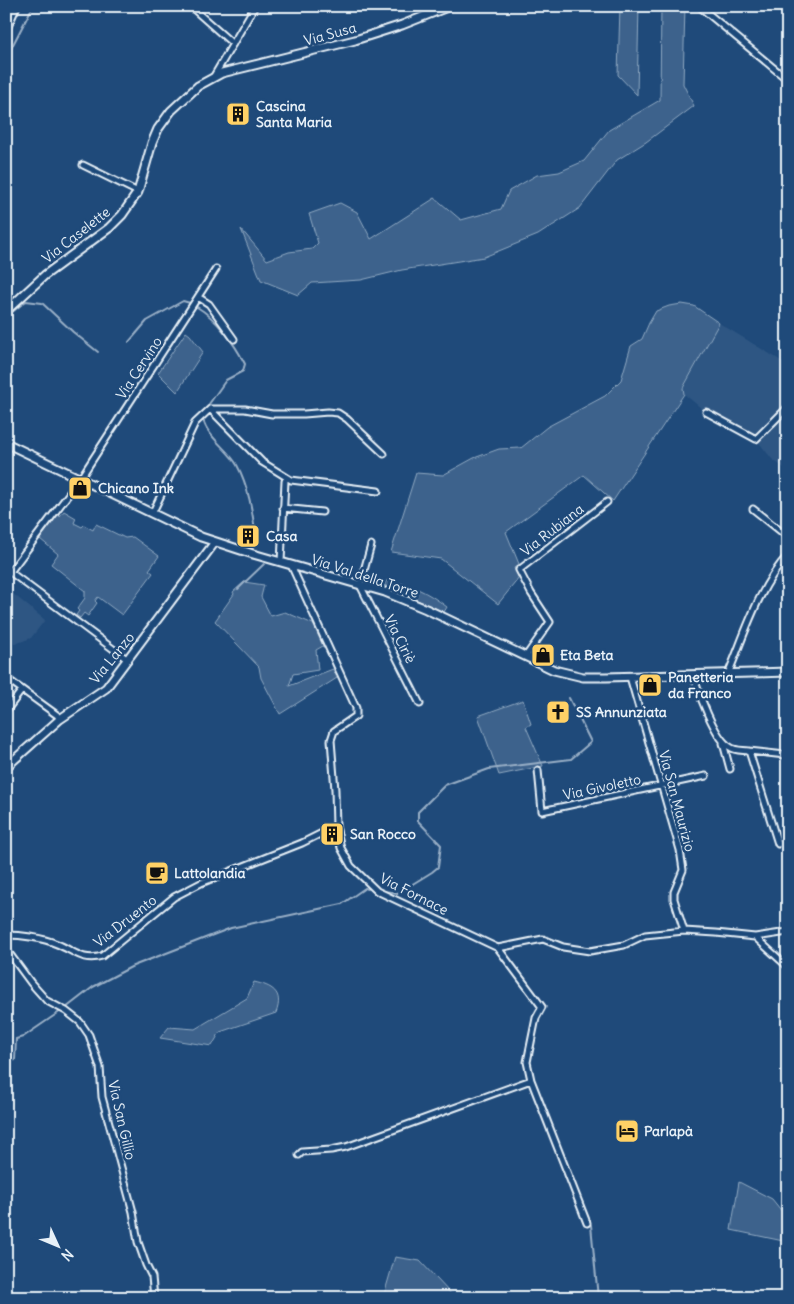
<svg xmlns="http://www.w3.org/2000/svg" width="794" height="1304" font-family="Delius,sans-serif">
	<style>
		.built { fill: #2e5683 }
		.green { fill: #3c628c; stroke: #92aac2 }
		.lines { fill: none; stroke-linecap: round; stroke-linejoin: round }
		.stream { stroke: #9ab0c7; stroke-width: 2 }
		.street-casing { stroke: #e8f1f8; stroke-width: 9 }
		.secondary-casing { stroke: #e8f1f8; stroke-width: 11 }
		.street { stroke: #1f4a7a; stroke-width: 5 }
		.secondary { stroke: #1f4a7a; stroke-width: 7 }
		.labels { text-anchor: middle; stroke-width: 5; stroke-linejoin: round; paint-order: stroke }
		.street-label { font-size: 14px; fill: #e8f1f8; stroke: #1f4a7a }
		.poi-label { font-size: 14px; font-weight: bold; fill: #e8f1f8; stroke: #1f4a7a; text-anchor: start }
	</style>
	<rect width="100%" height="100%" fill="#1f4a7a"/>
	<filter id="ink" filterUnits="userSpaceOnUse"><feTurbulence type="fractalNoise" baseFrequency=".02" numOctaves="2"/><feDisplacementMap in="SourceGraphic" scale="10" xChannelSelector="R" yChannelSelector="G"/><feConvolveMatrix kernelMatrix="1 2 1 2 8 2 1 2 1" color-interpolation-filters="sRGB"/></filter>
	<g filter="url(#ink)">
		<path class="built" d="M719 323 788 365V471L772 459 756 439 706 412 684 394 683 388Z
			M6 588 45 620 31 638 15 644 6 637Z"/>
		<path class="green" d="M620 6H639L637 95 618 75Z
			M661 6H685L683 84 694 106 646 142 617 160 580 208 538 235 484 257 402 270 361 280 312 283 298 295 261 280 241 229 267 260 289 252 312 249 318 243 309 214 340 203 357 212 371 239 435 198 461 220 501 209 509 191 537 175 559 172 584 161 609 130 660 100Z
			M682 304 694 306 719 323 683 388 684 394 613 501 584 475 506 532 519 564 514 568 519 578 498 604 441 559 391 552 416 473 443 475 474 458 499 449 521 448 547 427 605 396 621 380 631 346 642 339 649 323 656 311 669 306Z
			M186 332 190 335 203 352 177 392 158 373Z
			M64 511 76 518 74 523 82 527 84 525 93 530 96 524 125 538 133 537 159 556 149 570 153 573 122 615 98 597 95 601 97 603 88 616 84 613 80 618 76 615 79 611 77 609 85 598V591L51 564 58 554 40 539 58 515 60 516Z
			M387 580C412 585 426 591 447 607L444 612 384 585Z
			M244 582 264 585 261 597 271 616 285 612 313 624 323 646 316 650 318 670 293 674 289 686 333 669 337 678 280 714 261 678 259 667 215 621 234 594 233 592Z
			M523 700 531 724 526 727 543 766 499 775 478 716Z
			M254 982C272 986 284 992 276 1013L220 1032 212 1046 160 1038 169 1027 195 1029 247 998Z
			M739 1182 772 1199 788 1219V1242L731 1230Z
			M395 1257 420 1261 450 1293 462 1298H383Z"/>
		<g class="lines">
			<path class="stream" d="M6 58 33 6
				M197 307C216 318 235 344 245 364L243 371 226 380 209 404
				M11 313 26 301 42 303 73 332 98 352
				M129 342 147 321 183 301 190 303
				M203 419C207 437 228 449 237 465 250 489 253 517 257 544
				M238 589 264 564
				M383 891 398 893 432 872 438 867 441 845 418 821V812L445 785 489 769 571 759 591 742 569 698
				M66 1008 93 987 133 966 231 928 342 904 365 888 368 889
				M6 1064 15 1060 16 1039 23 1037 61 1011
				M591 1225 598 1298"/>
			<g class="street-casing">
				<path id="street" d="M190 6 233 44
					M699 6 788 80
					M6 31 17 6
					M214 76 255 6
					M83 165 138 192
					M198 297 209 304 234 339
					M210 409 262 462 291 480 378 491
					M706 412 756 439 788 407
					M283 508 322 512
					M753 509 788 537
					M152 514 195 423 210 409H245L272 414H304L328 412 338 413 347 419 384 454
					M371 545 360 585 420 704
					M281 562 285 481
					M291 565 356 708V716L334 731 331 740 335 790 336 826 341 848 351 866 377 891 498 948 542 1007 536 1018 527 1062 531 1080 346 1147 331 1150 302 1152 299 1155
					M6 569 128 660
					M10 572 80 479 216 269
					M526 656 550 622 531 593 519 570 607 502
					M728 674C745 634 758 588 788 555
					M693 675C698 692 715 739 730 747 735 751 742 750 749 751L778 844
					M630 677 680 850 683 870 674 892V899L684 931
					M6 678 57 715 60 719
					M6 711 22 690
					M723 743 730 769
					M749 751 785 755
					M538 770 542 811 706 776
					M6 935C22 935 43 938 57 944 74 951 83 962 102 956L174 897 201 883 302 843 336 826
					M755 937 788 932
					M498 948 543 939 563 947 590 951 624 945 645 935 684 931 716 933 755 937 788 967
					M6 949 31 983 47 1001 66 1011 80 1022 89 1035 100 1067 102 1097 133 1212 138 1242 146 1265 152 1277 154 1298
					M531 1080 587 1223"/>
			</g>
			<g class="secondary-casing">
				<path id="secondary" d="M6 311 45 275 109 228 122 215 138 192 152 143 158 129 171 111 198 86 222 73 355 40 402 25 450 6
					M6 443 201 537 253 554 385 592 426 609 554 670 583 677H606L788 672
					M6 767 60 719 106 688 215 542"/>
			</g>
			<use href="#street" class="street"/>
			<use href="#secondary" class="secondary"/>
		</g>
	</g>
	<defs>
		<g id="building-square" transform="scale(1.25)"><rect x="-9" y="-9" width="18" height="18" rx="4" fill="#ffd166" stroke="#1f4a7a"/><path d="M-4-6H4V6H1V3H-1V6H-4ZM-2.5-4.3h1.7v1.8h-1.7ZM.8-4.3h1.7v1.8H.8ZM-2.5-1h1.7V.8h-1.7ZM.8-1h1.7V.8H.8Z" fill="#111"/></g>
		<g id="shop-square" transform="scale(1.25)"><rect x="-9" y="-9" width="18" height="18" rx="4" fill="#ffd166" stroke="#1f4a7a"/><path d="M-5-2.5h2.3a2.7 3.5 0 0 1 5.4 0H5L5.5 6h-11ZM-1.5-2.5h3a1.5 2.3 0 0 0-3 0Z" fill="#111"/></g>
		<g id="church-square" transform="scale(1.25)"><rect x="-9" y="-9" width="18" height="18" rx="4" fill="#ffd166" stroke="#1f4a7a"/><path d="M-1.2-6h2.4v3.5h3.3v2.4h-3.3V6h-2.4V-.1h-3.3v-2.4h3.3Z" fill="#111"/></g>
		<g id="cafe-square" transform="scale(1.25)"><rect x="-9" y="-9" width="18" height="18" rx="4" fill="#ffd166" stroke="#1f4a7a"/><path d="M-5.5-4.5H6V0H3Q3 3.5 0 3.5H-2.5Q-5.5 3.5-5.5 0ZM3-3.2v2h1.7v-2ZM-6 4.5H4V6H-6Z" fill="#111"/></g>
		<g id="hotel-square" transform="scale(1.25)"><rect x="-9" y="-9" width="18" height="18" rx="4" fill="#ffd166" stroke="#1f4a7a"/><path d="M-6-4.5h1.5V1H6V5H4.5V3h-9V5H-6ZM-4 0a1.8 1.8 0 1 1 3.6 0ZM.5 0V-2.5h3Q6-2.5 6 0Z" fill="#111"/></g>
	</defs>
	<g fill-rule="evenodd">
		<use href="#building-square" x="238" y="114"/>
		<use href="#shop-square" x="80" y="488"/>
		<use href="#building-square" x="248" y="536"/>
		<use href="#shop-square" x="543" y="655"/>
		<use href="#shop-square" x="650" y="685"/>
		<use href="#church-square" x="558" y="712"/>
		<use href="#building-square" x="332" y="834"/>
		<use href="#cafe-square" x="157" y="873"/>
		<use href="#hotel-square" x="627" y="1131"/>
	</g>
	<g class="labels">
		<g class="street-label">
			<text transform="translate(330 34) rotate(-15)" y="5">Via Susa</text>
			<text transform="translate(76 235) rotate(-38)" y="5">Via Caselette</text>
			<text transform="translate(139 368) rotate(-57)" y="5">Via Cervino</text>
			<text transform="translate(552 530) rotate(-38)" y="5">Via Rubiana</text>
			<text transform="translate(365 576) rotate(18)" y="5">Via Val della Torre</text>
			<text transform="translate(400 639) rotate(63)" y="5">Via Ciriè</text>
			<text transform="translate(112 658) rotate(-51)" y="5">Via Lanzo</text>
			<text transform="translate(602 787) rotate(-12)" y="5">Via Givoletto</text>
			<text transform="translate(677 801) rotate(75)" y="5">Via San Maurizio</text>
			<text transform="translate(414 894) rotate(27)" y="5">Via Fornace</text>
			<text transform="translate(125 921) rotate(-38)" y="5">Via Druento</text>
			<text transform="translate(122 1120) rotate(77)" y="5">Via San Gillio</text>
		</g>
		<g class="poi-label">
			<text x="256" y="111">Cascina<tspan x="256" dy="16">Santa Maria</tspan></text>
			<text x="98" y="493">Chicano Ink</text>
			<text x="266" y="541">Casa</text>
			<text x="560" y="660">Eta Beta</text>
			<text x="668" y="682">Panetteria<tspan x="668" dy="16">da Franco</tspan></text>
			<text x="576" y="717">SS Annunziata</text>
			<text x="350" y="839">San Rocco</text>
			<text x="174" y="878">Lattolandia</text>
			<text x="644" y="1136">Parlapà</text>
		</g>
	</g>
	<rect width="794" height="1304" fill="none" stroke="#1f4a7a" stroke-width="25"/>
	<rect x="12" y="12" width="769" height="1279" fill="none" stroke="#e8f1f8" stroke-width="2" filter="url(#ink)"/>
	<g transform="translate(58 1246) rotate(134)" stroke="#1f4a7a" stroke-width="4" paint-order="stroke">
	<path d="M0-4L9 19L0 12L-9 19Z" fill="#e8f1f8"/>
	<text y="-8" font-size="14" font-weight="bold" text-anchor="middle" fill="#e8f1f8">N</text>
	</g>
</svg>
